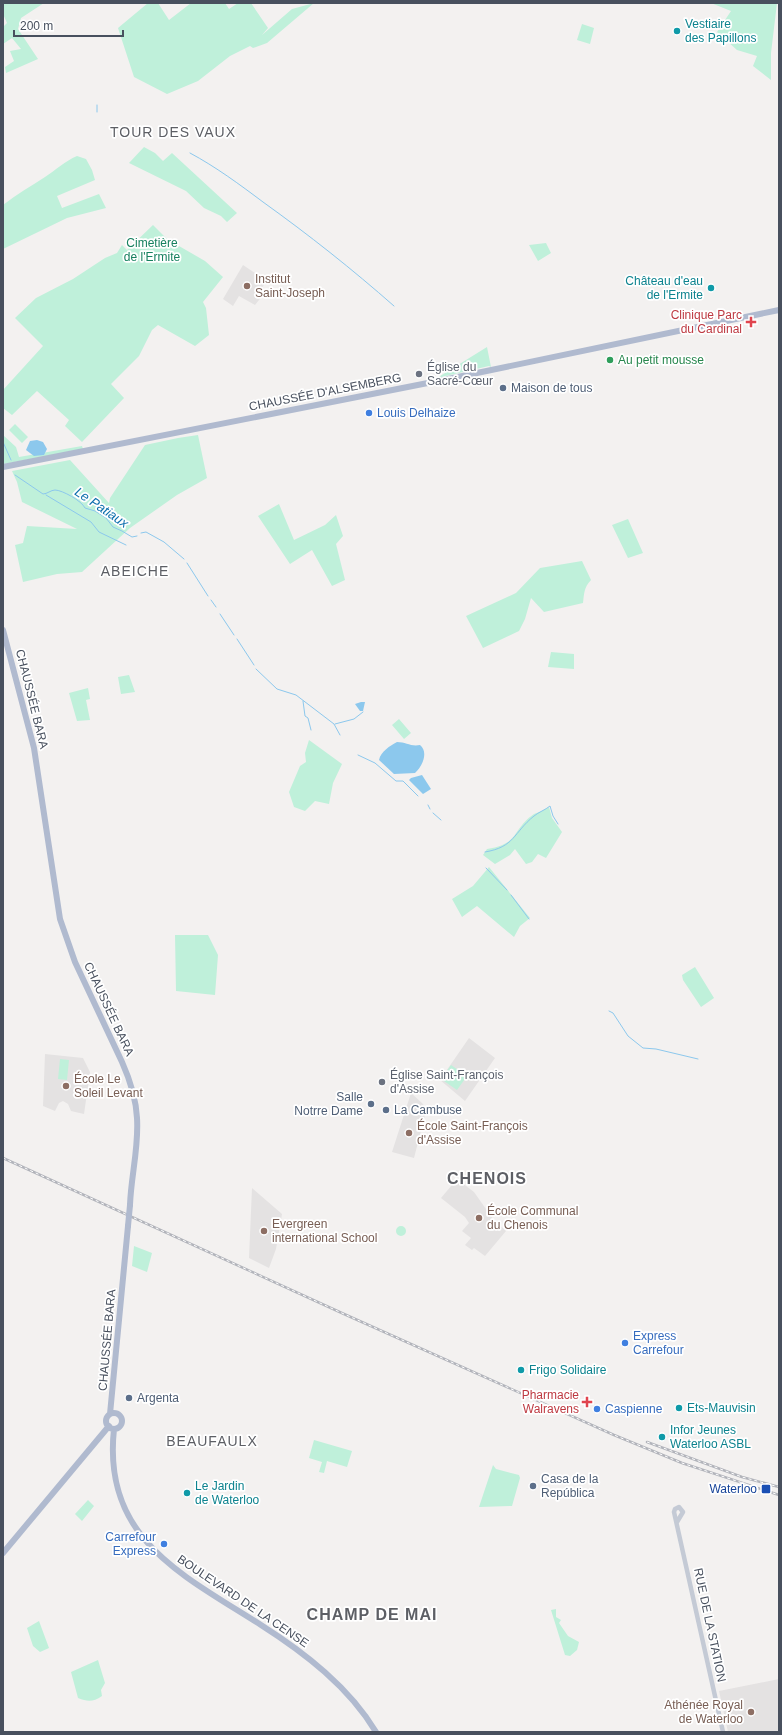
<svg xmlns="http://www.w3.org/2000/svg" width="782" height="1735" font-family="Arial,sans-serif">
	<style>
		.education { fill: #e4e2e2 }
		.green { fill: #bff0da }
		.water { fill: #8cc8ed }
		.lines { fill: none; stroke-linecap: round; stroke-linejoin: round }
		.stream { stroke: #8cc8ed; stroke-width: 1 }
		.minor { stroke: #c4cad5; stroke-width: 4.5 }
		.major { stroke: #b0bacf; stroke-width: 6 }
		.rail-casing { stroke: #b2b4bb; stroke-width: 2.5 }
		.rail { stroke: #fff; stroke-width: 1; stroke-dasharray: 3; stroke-linecap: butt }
		.major-bridge { stroke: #b0bacf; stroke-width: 6 }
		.culture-dot { fill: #0f9aa8; stroke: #fff; stroke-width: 1.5 }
		.education-dot { fill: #8d6e63; stroke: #fff; stroke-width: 1.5 }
		.health-dot { fill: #e0444e; stroke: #fff; stroke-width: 1.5 }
		.leisure-dot { fill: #2e9e5b; stroke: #fff; stroke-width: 1.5 }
		.worship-dot { fill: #6b7280; stroke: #fff; stroke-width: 1.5 }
		.service-dot { fill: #5c6f8a; stroke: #fff; stroke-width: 1.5 }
		.shop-dot { fill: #3f7fe0; stroke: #fff; stroke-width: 1.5 }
		.transit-dot { fill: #1a4fb4; stroke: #fff; stroke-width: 1.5 }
		.labels { text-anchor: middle; stroke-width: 3.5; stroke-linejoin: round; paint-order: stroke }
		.culture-label { font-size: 12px; fill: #0d838f; stroke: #fff; text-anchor: start }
		.park-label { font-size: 12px; fill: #17815f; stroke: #fff }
		.education-label { font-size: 12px; fill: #785e54; stroke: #fff; text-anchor: start }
		.health-label { font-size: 12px; fill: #be3a42; stroke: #fff; text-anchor: end }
		.leisure-label { font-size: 12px; fill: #27864d; stroke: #fff; text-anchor: start }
		.worship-label { font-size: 12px; fill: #5b616d; stroke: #fff; text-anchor: start }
		.service-label { font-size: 12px; fill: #4e5e75; stroke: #fff; text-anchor: start }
		.street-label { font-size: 12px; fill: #48505e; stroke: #fff }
		.shop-label { font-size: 12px; fill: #366cbe; stroke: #fff; text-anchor: start }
		.transit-label { font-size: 12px; fill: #164399; stroke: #fff; text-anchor: end }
		.water-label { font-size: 13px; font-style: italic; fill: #0c6fad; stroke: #fff }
		.quarter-label { font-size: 14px; letter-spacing: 1px; fill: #5d5f65; stroke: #fff }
		.district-label { font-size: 16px; font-weight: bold; letter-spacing: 1px; fill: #5d5f65; stroke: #fff }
	</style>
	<rect width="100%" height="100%" fill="#f3f1f0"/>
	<path class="education" d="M243 265 267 281 259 291 263 295 255 305 239 296 233 306 223 299Z
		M469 1038 495 1058 465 1101 440 1080Z
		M45 1054 83 1058 90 1072 84 1114 71 1111 68 1104 63 1101 59 1103 55 1111 43 1106Z
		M411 1093 423 1104 426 1111 414 1158 392 1152Z
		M457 1179 474 1192 493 1219 506 1231 485 1256 474 1248 472 1250 465 1245 471 1238 462 1231 469 1223 465 1217 441 1198Z
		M252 1188 282 1214 276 1249 269 1268 249 1258Z
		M779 1679V1732H728L719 1691Z"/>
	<path class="green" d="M3 3H44L21 18 18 29 38 59 6 73 5 67 14 61 10 51 21 49 12 38 3 44V27L7 23 3 14Z
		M148 3H158L169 20 191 3H225L229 9 238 3H251L268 28 262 35 292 9 314 3 267 43 253 48 250 46 230 56 198 81 167 94 134 77 118 28Z
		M711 3H777L771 53V80L753 66 757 56 737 50 717 32 731 11Z
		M582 24 594 28 590 44 577 40Z
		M144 147 155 153 163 161 172 153 237 213 227 222 221 216 204 208 186 191 129 163Z
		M77 156 86 159 92 170 95 180 57 196 62 208 99 194 106 208 67 218 3 249V205C17 194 31 186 45 177 56 170 65 161 77 156Z
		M153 225 176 248 179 246 205 261 223 277 203 302 206 308 209 335 195 346 158 325 152 330 139 356 111 384 124 398 82 442 65 426 69 420 37 391 12 415 3 408V390L43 346 15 318 36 298 73 279 105 258 117 253 122 245 127 250Z
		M546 243 551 253 538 261 529 245Z
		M487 347 491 367 489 366 437 378Z
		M15 424 28 437 22 443 9 430Z
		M3 435 16 447 19 457 82 446 83 449 4 464Z
		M198 435 207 478 177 495 130 528 82 572 57 574 23 582 15 545 23 543 27 526 77 529 22 502 17 482 12 471 70 460 109 503 110 498 145 445 178 438Z
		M279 504 294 540 325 525 336 515 343 536 336 544 345 580 332 586 312 550 290 564 258 516Z
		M628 519 643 553 628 558 612 525Z
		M582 561 591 580C584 587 584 594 583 603L544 612 531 598 525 619 519 631 483 648 466 616 516 593 540 568Z
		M551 652 574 654V669L548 667Z
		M129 675 135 692 121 694 118 677Z
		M88 688 90 699 86 700 90 720 77 721 69 693Z
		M399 719 411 733 404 739 392 725Z
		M309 740 342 764 333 783 329 804 315 801 305 811 294 807 289 792 300 766 306 762 305 753Z
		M549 807 552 818 562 832 546 858 538 854 532 862 526 864 515 849 510 855 495 864 483 855 487 849C520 844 512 829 534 814 539 812 544 810 549 807Z
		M489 867 530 918 520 926 514 937 477 906 462 917 452 899 473 886Z
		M175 935H208L218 955 215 995 176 991Z
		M695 967 714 998 701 1007 683 980 682 975Z
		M60 1059 69 1060 67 1080 58 1079Z
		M451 1065 467 1076 457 1090 441 1079Z
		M396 1231a5 5 0 1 1 10 0a5 5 0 1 1-10 0Z
		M134 1246 152 1253 147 1272 132 1266Z
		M314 1440 352 1451 347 1467 327 1461 324 1473 319 1472 322 1462 309 1458Z
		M493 1465 496 1469 519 1475 520 1478 512 1506 479 1507Z
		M88 1500 94 1506 82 1521 75 1514Z
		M556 1609V1617L561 1620 559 1623 568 1636 579 1642 577 1650 570 1656 565 1655 551 1610Z
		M39 1621 49 1648 40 1652 33 1646 27 1628Z
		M98 1660 105 1683 101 1690 102 1696C93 1702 88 1702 78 1698L71 1672Z"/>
	<path class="water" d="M37 440 43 442 47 449 44 455 34 456 26 450 30 441Z
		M361 702H365L363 711H360L355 704Z
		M397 742C406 742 411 747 420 745 429 752 422 767 415 773L394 774 379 760C381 751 390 746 397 742Z
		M422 775 431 789 423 794 409 780 411 778Z"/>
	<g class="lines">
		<path class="stream" d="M97 112V105
			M190 153C216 167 239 184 263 202 309 235 352 269 394 306
			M3 442 11 460
			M15 475 43 494C47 494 51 490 55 490 62 490 82 501 85 508L95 511 106 518 113 527 122 531 132 537 137 536
			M46 495 91 522 99 532 126 545
			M141 533 146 532 164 542 184 559
			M187 563 208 596
			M211 600 216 607
			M220 614 234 635
			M237 639 254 665
			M256 669 277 689 296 695 334 724 340 735
			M303 701 305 716 308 718 311 730
			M335 724 354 719 363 712
			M358 755 375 763 396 781H403L418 796
			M428 805 430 809
			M433 813 441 820
			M485 852C515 847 513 833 534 816 539 812 545 810 550 806L553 816 558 824
			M486 868 507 890
			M511 895 529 919
			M609 1011 613 1013 628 1036 643 1048 656 1049 698 1059"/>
		<path class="minor" d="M677 1522 683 1512 679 1507 675 1509 674 1512 723 1732"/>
		<path class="major" d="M3 467 448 379 779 310
			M3 630 34 748 60 919 75 962 122 1062C130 1080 136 1098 137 1118 139 1147 131 1176 130 1205
			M106 1421a8 8 0 1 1 16 0a8 8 0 1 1-16 0Z
			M110 1414 128 1226
			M114 1429C102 1539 183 1575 261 1625 305 1653 349 1687 376 1732
			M3 1553 109 1426"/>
		<g class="rail-casing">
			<path id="rail" d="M3 1158 344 1314 614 1435 682 1463 779 1495
				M647 1442 742 1477 779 1487"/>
		</g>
		<use href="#rail" class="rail"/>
		<path class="major-bridge" d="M128 1226 130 1205"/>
	</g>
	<g class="culture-dot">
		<circle cx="677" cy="31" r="4"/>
		<circle cx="711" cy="288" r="4"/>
		<circle cx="521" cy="1370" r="4"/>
		<circle cx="679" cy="1408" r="4"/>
		<circle cx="662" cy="1437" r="4"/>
		<circle cx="187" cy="1493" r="4"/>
	</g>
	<g class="education-dot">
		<circle cx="247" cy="286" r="4"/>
		<circle cx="66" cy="1086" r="4"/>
		<circle cx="409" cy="1133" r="4"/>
		<circle cx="479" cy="1218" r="4"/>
		<circle cx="264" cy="1231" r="4"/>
		<circle cx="751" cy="1712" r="4"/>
	</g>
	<g class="health-dot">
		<path d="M749 316h4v4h4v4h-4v4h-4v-4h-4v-4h4z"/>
		<path d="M585 1396h4v4h4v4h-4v4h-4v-4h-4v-4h4z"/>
	</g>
	<circle class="leisure-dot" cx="610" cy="360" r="4"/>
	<g class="worship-dot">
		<circle cx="419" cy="374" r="4"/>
		<circle cx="382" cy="1082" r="4"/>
	</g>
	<g class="service-dot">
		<circle cx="503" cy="388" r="4"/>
		<circle cx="371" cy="1104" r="4"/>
		<circle cx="386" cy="1110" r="4"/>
		<circle cx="129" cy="1398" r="4"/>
		<circle cx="533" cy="1486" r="4"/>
	</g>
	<g class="shop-dot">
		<circle cx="369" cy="413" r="4"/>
		<circle cx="625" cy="1343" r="4"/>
		<circle cx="597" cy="1409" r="4"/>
		<circle cx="164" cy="1544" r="4"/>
	</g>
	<rect class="transit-dot" x="761" y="1484" width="10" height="10" rx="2"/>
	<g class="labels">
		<g class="culture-label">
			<text x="685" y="28">Vestiaire<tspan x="685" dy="14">des Papillons</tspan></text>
			<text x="703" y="285" text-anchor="end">Château d'eau<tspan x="703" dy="14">de l'Ermite</tspan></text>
			<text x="529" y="1374">Frigo Solidaire</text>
			<text x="687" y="1412">Ets-Mauvisin</text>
			<text x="670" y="1434">Infor Jeunes<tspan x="670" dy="14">Waterloo ASBL</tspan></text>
			<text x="195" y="1490">Le Jardin<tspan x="195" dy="14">de Waterloo</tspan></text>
		</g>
		<g class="park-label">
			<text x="152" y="247">Cimetière<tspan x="152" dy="14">de l'Ermite</tspan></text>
		</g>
		<g class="education-label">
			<text x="255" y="283">Institut<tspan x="255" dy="14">Saint-Joseph</tspan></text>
			<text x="74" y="1083">École Le<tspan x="74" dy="14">Soleil Levant</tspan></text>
			<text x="417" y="1130">École Saint-François<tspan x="417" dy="14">d'Assise</tspan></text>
			<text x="487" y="1215">École Communal<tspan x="487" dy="14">du Chenois</tspan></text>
			<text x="272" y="1228">Evergreen<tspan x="272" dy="14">international School</tspan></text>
			<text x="743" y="1709" text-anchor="end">Athénée Royal<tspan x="743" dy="14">de Waterloo</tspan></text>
		</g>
		<g class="health-label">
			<text x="742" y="319">Clinique Parc<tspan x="742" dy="14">du Cardinal</tspan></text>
			<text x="579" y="1399">Pharmacie<tspan x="579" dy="14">Walravens</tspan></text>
		</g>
		<g class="leisure-label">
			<text x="618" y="364">Au petit mousse</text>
		</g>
		<g class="worship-label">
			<text x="427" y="371">Église du<tspan x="427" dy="14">Sacré-Cœur</tspan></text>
			<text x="390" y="1079">Église Saint-François<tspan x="390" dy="14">d'Assise</tspan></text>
		</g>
		<g class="service-label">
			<text x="511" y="392">Maison de tous</text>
			<text x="363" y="1101" text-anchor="end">Salle<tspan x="363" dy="14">Notrre Dame</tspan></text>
			<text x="394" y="1114">La Cambuse</text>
			<text x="137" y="1402">Argenta</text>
			<text x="541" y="1483">Casa de la<tspan x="541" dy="14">República</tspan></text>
		</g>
		<g class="street-label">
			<text transform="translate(325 392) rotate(-11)" y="4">CHAUSSÉE D'ALSEMBERG</text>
			<text transform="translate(32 699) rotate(76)" y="4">CHAUSSÉE BARA</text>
			<text transform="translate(109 1009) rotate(65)" y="4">CHAUSSÉE BARA</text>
			<text transform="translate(107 1340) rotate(-85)" y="4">CHAUSSÉE BARA</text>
			<text transform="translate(243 1601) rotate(34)" y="4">BOULEVARD DE LA CENSE</text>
			<text transform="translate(710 1625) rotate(78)" y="4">RUE DE LA STATION</text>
		</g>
		<g class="shop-label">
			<text x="377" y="417">Louis Delhaize</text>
			<text x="633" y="1340">Express<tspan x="633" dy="14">Carrefour</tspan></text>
			<text x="605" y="1413">Caspienne</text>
			<text x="156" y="1541" text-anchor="end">Carrefour<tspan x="156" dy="14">Express</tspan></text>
		</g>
		<g class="transit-label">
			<text x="757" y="1493">Waterloo</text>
		</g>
		<g class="water-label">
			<text transform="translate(102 507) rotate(34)" y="5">Le Patiaux</text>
		</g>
		<g class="quarter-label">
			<text x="173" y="137">TOUR DES VAUX</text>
			<text x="135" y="576">ABEICHE</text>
			<text x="212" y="1446">BEAUFAULX</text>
		</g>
		<g class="district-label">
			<text x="487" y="1184">CHENOIS</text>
			<text x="372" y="1620">CHAMP DE MAI</text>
		</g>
	</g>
	<rect width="782" height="1735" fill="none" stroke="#48505e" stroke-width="8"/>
	<path d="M14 30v6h109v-6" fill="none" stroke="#48505e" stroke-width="2"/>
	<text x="20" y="30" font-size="12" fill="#48505e" stroke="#ffffff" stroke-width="3" paint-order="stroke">200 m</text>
</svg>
